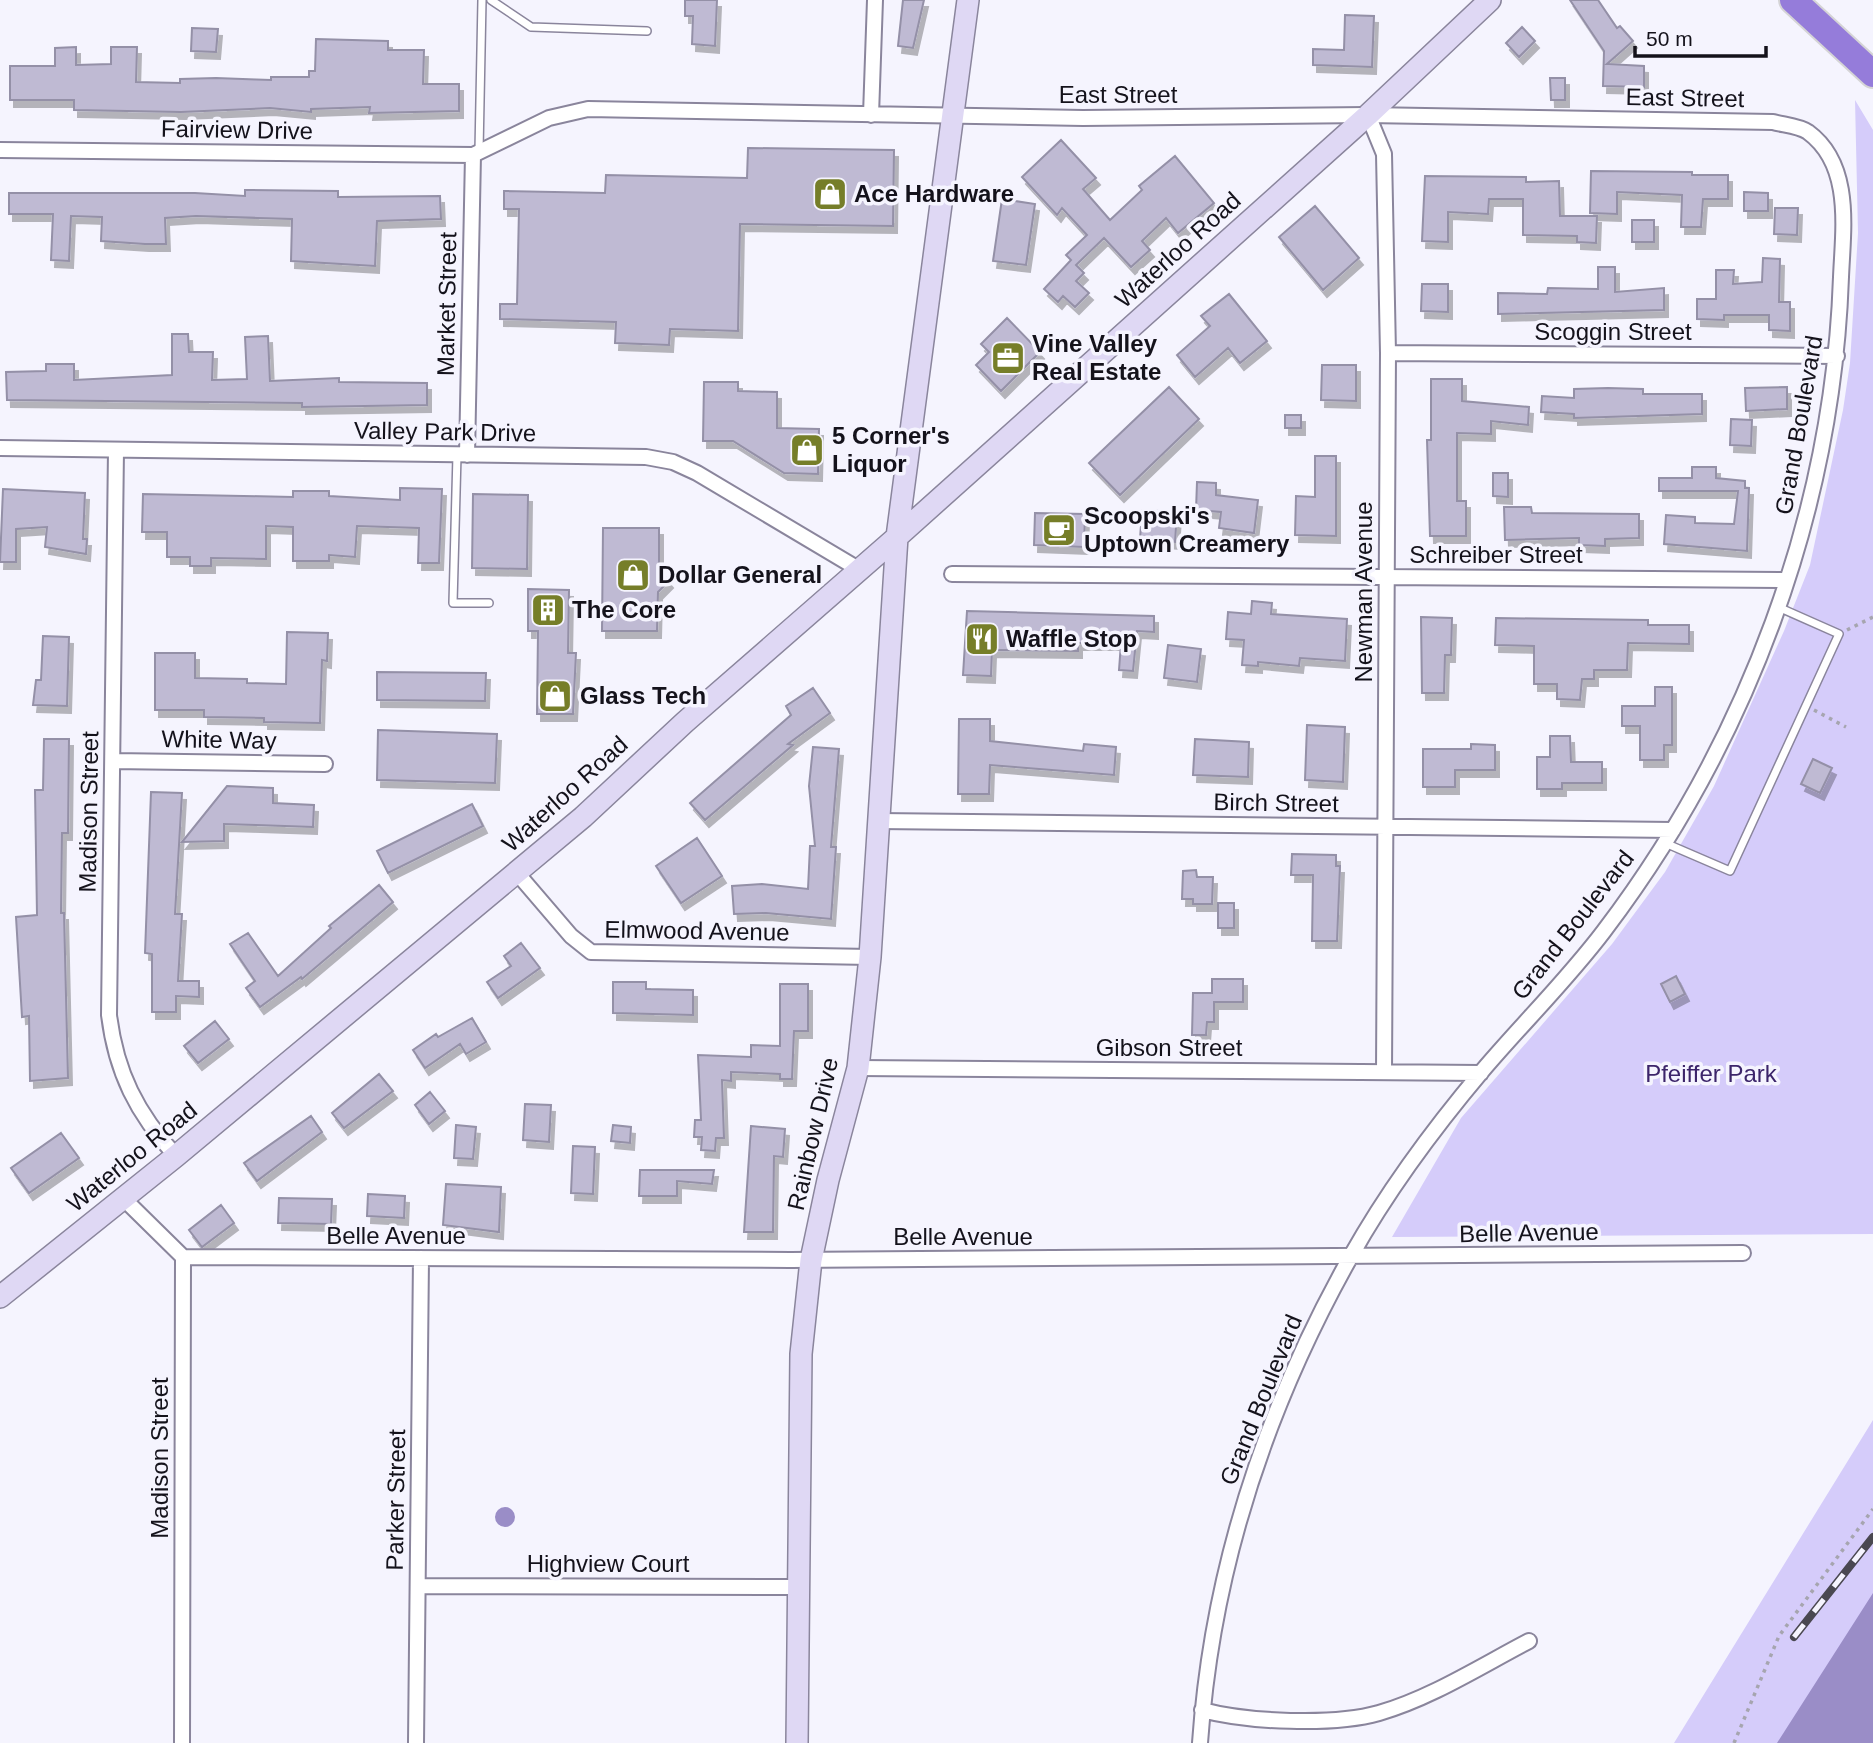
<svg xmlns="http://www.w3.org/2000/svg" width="1873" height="1743" font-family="Arial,sans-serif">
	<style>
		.green { fill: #d5ccfa }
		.water { fill: #9a8dc7 }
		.building { fill: #bfbad3; stroke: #9490a7; stroke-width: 2; filter: url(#shadow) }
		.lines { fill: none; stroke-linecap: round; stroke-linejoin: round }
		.service-casing { stroke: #8a859c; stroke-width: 10 }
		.minor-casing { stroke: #8a859c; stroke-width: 18 }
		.secondary-casing { stroke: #8a859c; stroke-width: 24 }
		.motorway-casing { stroke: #d5d4d6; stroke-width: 30 }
		.path { stroke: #a6a5af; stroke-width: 3.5; stroke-dasharray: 3.5 5; stroke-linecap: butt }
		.service { stroke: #fff; stroke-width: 7 }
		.minor { stroke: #fff; stroke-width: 14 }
		.secondary { stroke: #dfd8f4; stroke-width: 21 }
		.motorway { stroke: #957cda; stroke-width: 26 }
		.rail-casing { stroke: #4a4851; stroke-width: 8 }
		.rail { stroke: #f5f4fe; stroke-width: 5; stroke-dasharray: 16; stroke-linecap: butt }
		.labels { text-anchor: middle; stroke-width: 7; stroke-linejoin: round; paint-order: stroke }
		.street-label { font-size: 24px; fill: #14121b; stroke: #f5f4fe }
		.poi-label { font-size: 24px; font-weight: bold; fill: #14121b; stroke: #f5f4fe; text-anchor: start }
		.park-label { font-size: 24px; fill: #3c256a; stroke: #f5f4fe }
	</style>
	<defs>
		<filter id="shadow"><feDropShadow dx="4" dy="7" stdDeviation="0" flood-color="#0004"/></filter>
	</defs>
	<rect width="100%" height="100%" fill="#f5f4fe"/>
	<path class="green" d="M1855 100 1873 130V1234L1392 1237 1461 1118 1612 944 1665 872 1714 786 1784 631 1810 565 1843 410 1850 363 1858 233Z
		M1873 1420V1616L1778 1743H1674Z"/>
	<path class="water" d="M495 1517a10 10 0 1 1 20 0a10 10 0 1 1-20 0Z
		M1873 1593V1743H1777Z"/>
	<path class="building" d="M685 0H717L715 46 692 44 693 16H685Z
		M903 0H924L913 48 898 46Z
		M1570 0H1598L1617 28 1620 26 1633 41 1607 64 1644 66V87L1603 86 1604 51Z
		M1345 15 1374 16 1372 67 1313 65V49L1344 50Z
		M1522 27 1535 41 1519 57 1506 43Z
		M192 28 218 29 216 52 191 51Z
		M316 39 388 41V50H424L423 84H459V111L369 113 370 107 311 109V112L270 108 181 112 74 110V100H10V66H55V48L76 47V65L111 64V47H137L136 82 180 83V79L216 78 271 80V77H309V71H315Z
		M1550 78H1565V100H1551Z
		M1061 140 1096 178 1083 189 1110 220 1142 190 1139 186 1175 156 1214 203 1178 233 1166 218 1142 241 1150 250 1131 267 1104 238 1076 265 1084 273 1076 281 1089 293 1075 307 1063 296 1058 302 1044 289 1071 260 1066 255 1087 235 1062 208 1057 215 1022 177Z
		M748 148 894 150 893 226 740 224 738 331 670 329 669 345 615 343 616 322 500 319V304H517L519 209H504V191L605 193 606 175 747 178Z
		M1591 171 1692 172V175H1728V199H1703L1701 227H1681L1682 195 1617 192V214L1590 213Z
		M1425 176 1526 177V182L1559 181 1560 216H1597L1596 243 1577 242V236L1523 235V199H1489L1488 214 1448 212V242L1422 241Z
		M245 190 338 191V197L440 196 441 219 377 221 375 266 291 261 292 219 196 216 165 218 166 244H145L101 241 102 217 71 216 69 261 51 260 53 214H9V193H195L245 196Z
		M1744 192 1768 193V211H1744Z
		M1002 199 1035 204 1026 265 993 261Z
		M1315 206 1359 258 1323 290 1279 237Z
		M1775 208H1798L1797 235 1774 234Z
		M1632 220H1654V242H1632Z
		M1763 258 1780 259 1779 302H1790V331L1769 330V315H1724V320L1697 319V299H1716V270H1734L1733 284 1762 282Z
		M1598 267H1615V292L1664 288V310L1498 314V293L1547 294 1548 288 1598 289Z
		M1422 284H1448V312L1421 311Z
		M1229 294 1267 341 1240 363 1228 348 1195 377 1177 355 1210 326 1201 316Z
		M1007 318 1040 352 1001 391 976 365 989 352 981 344Z
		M172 334H188L189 352H213L212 380 247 379 245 337 268 336 270 381 339 378V382L427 383V405L302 407V403L7 400 6 372 46 371V364H74V380L172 375Z
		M1322 365H1356V401L1321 400Z
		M1431 379H1462V401L1529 407 1528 425 1491 421V434L1457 433V501H1466V536H1430L1427 440H1431Z
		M704 382H738V391L777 392V428L819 429 818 474 784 473 733 441H703Z
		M1169 387 1199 419 1120 495 1089 463Z
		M1787 387V409L1746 411 1745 388Z
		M1608 388 1643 389V394H1702V414L1574 418V414L1541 412 1542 396 1574 398V389Z
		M1285 415H1301V428H1285Z
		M1731 419 1752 420 1751 446 1730 445Z
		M1315 456H1336V536L1295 535 1296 496 1315 497Z
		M1692 467H1716V478L1745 481V488H1749L1747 551 1664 544 1666 515 1695 517V523L1734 524 1738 491H1659V478H1692Z
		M1493 473H1508V497L1493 496Z
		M1197 482 1216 483V495L1258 500 1254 533 1219 528 1221 512 1196 510Z
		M400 488 442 489 439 563H418L419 528 357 526 355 557 329 555V561H293V527L266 526V559L211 558V566H190V557H167V532H142L143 494 293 497V491H329V496L400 500Z
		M3 489 85 493 83 539H87L86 554 45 547 47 527 16 529V562H0Z
		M473 494 528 495 527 569 472 568Z
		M1504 507H1531L1532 513 1639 514V538L1605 539V546L1579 545V538L1505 540Z
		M1142 510 1177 512 1175 542 1140 539Z
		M1035 513 1085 514 1084 547 1034 545Z
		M603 528H659V570L669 581 658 592 657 631H602Z
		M528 589 569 590 568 653H576L573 714H537L538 631H528Z
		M1252 601 1272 603 1271 614 1347 619 1345 661 1300 658 1299 666 1258 662V666L1242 665 1244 640 1226 639 1228 612 1251 614Z
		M967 611 1154 616V632L1137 631 1133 671 1119 670 1121 643H1078V651L992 650 991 676 963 675Z
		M1421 617 1452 618 1451 655H1445L1444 693H1422Z
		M1496 618 1648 620V625H1689V644L1628 643 1627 670H1594V679H1582L1580 700 1557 699V684H1534V646L1495 645Z
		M287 632 328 633 327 661 322 660 320 723 264 722V718L204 717V710H155V653H195V678L247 679V683L286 684Z
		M43 636 69 637 67 706 33 705 36 680H41Z
		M1168 645 1201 649 1197 682 1164 678Z
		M377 672 486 673 485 701 377 700Z
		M1655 687H1672V745H1664V760H1640V726H1622V706H1655Z
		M813 688 830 713 788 744 793 745 705 820 690 803 791 715 786 706Z
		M959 719H990V741L1083 751 1084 744 1116 747 1114 775 990 765 989 794H958Z
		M1307 725 1345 727 1343 782 1305 780Z
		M378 730 497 734 495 783 377 780Z
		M1550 736H1570L1571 762H1602V783H1562V789H1537V757H1550Z
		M44 739H69L68 833H62L61 913H64L68 1078 30 1081 29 1016 22 1017 16 917 37 915 35 790H43Z
		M1195 739 1249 742 1248 777 1193 775Z
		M1471 744 1495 745V770H1455V787H1423V749H1471Z
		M813 747 839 749 831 847H836L831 919 766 913 734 914 732 886 762 884 808 889 810 846H815L809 786Z
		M1813 759 1832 768 1820 793 1801 784Z
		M227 786 273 788V803L314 805 313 827 224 824V841L182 842Z
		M151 792 182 793 175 914H182L178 981H199V997L176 996V1012H152V954L145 953Z
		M472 804 483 826 388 873 377 851Z
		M697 838 722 876 681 903 656 866Z
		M1292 854 1336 855V866H1340L1337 941H1312L1313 875H1291Z
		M1196 870 1197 877H1213L1212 904H1193V899H1182L1183 871Z
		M379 885 393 902 302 979 301 977 260 1007 246 988 255 981 230 944 248 933 278 976 331 928 329 926Z
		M1218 903H1234V928H1218Z
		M521 943 540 968 498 998 487 982 511 966 504 956Z
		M1676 976 1685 994 1670 1002 1661 984Z
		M1212 979H1243V1002H1214V1022H1207L1206 1035H1192L1193 993H1212Z
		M613 982H646V989L693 990V1015L613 1013Z
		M780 984H808V1031H794L792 1079H780V1074L731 1072V1081L722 1080 724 1138H716L715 1151 701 1150 702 1137H694L695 1120H701L698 1055 751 1057V1045L780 1046Z
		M472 1018 486 1042 466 1054 460 1044 425 1068 413 1050 436 1034 438 1037Z
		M215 1021 229 1039 198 1063 184 1046Z
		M379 1074 393 1091 344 1128 332 1113Z
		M430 1092 445 1111 429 1124 415 1105Z
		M525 1104 551 1105 549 1142 523 1140Z
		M311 1116 322 1132 257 1181 244 1163Z
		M456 1125 476 1127 473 1159 454 1158Z
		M613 1125 631 1127 630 1143 611 1141Z
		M751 1126 785 1129 783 1157 774 1156 773 1232H744Z
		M61 1133 79 1158 29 1193 11 1168Z
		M573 1146 595 1147 593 1194 571 1193Z
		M640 1170H714L712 1184 677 1181V1196H639Z
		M446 1184 501 1187 499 1232 443 1225Z
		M368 1194 405 1196 404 1218 367 1216Z
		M279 1198 332 1199 331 1224 278 1223Z
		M221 1205 234 1223 202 1247 189 1230Z"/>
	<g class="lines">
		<g class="service-casing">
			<path id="service" d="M491 0 531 27 647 31
				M479 151 482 0
				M457 455 453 603H489
				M1665 843 1730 871 1839 634 1778 607"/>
		</g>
		<g class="minor-casing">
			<path id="minor" d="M871 115 875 0
				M1368 115 1384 154 1388 353 1384 1072
				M0 150 473 155
				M473 155 549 118 588 109 1083 118 1368 115 1773 122C1784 125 1799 126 1808 132 1853 165 1843 229 1841 277 1833 513 1746 744 1604 931 1567 980 1523 1023 1483 1070 1434 1128 1388 1190 1351 1256 1266 1407 1212 1571 1200 1743
				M1388 353 1837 356
				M0 448 646 457 673 462 697 473 860 570
				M116 450 109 1015C116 1072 137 1114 176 1156
				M467 455 473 155
				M952 574 1787 580
				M113 761 325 764
				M878 821 1673 830
				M517 873 571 936 591 952 870 957
				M858 1068 1481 1073
				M123 1198 183 1257 182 1743
				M183 1257 790 1260 1743 1253
				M418 1586 799 1587
				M1202 1710C1247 1722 1333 1726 1379 1713 1431 1698 1481 1666 1529 1641
				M416 1743 421 1258"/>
		</g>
		<g class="secondary-casing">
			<path id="secondary" d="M0 1297 176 1156 583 817 685 722 897 537 1368 115 1490 0
				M797 1743 801 1354 811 1260 828 1180 858 1068 870 957 897 537 968 0"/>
		</g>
		<g class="motorway-casing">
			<path id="motorway" d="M1793 0 1873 74"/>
		</g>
		<path class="path" d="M1847 630 1873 617
			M1814 710 1846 727
			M1734 1743 1779 1636 1873 1509"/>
		<use href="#service" class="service"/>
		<use href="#minor" class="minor"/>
		<use href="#secondary" class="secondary"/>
		<use href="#motorway" class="motorway"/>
		<g class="rail-casing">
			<path id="rail" d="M1794 1637 1873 1537"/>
		</g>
		<use href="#rail" class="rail"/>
	</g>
	<defs>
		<g id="shop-square" transform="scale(1.75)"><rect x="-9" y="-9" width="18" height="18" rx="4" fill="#767e29" stroke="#f5f4fe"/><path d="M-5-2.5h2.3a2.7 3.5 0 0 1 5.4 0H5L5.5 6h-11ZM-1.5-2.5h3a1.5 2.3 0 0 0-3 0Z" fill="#fff"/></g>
		<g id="office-square" transform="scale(1.75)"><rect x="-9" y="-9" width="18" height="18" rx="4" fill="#767e29" stroke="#f5f4fe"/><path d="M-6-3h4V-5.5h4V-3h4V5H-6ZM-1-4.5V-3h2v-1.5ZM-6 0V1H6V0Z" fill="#fff"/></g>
		<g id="cafe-square" transform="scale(1.75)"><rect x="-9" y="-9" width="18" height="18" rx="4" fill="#767e29" stroke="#f5f4fe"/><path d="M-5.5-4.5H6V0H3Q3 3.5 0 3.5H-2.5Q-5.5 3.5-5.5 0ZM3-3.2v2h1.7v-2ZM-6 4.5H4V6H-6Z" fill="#fff"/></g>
		<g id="building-square" transform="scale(1.75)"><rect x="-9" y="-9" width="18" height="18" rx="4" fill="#767e29" stroke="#f5f4fe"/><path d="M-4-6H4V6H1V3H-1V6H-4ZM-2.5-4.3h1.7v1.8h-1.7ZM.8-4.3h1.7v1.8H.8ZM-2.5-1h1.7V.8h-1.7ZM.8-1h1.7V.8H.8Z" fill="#fff"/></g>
		<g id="restaurant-square" transform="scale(1.75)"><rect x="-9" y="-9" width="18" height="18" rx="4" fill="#767e29" stroke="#f5f4fe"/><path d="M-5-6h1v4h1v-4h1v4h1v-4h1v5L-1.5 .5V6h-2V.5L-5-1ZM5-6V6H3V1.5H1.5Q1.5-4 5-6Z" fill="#fff"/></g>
	</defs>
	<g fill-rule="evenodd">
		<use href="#shop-square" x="830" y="194"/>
		<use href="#office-square" x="1008" y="358"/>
		<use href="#shop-square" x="807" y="450"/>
		<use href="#cafe-square" x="1059" y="530"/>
		<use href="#shop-square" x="633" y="575"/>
		<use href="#building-square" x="548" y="610"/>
		<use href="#restaurant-square" x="982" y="639"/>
		<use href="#shop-square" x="555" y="696"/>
	</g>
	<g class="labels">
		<g class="street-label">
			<text x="1118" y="103">East Street</text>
			<text transform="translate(1685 98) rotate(1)" y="8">East Street</text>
			<text transform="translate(237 130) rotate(1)" y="8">Fairview Drive</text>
			<text transform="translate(1178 250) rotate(-42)" y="8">Waterloo Road</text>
			<text transform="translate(447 304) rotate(-89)" y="8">Market Street</text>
			<text x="1613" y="340">Scoggin Street</text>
			<text transform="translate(1799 425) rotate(-80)" y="8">Grand Boulevard</text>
			<text transform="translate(445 432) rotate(1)" y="8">Valley Park Drive</text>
			<text x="1496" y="563">Schreiber Street</text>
			<text transform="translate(1364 592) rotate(-90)" y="8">Newman Avenue</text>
			<text transform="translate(219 740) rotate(1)" y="8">White Way</text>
			<text transform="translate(565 794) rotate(-42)" y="8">Waterloo Road</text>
			<text transform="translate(1276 803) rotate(1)" y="8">Birch Street</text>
			<text transform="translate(89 812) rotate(-89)" y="8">Madison Street</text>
			<text transform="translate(1573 925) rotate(-52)" y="8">Grand Boulevard</text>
			<text transform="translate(697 931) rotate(1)" y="8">Elmwood Avenue</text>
			<text x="1169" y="1056">Gibson Street</text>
			<text transform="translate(813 1134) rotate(-77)" y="8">Rainbow Drive</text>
			<text transform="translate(132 1157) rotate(-39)" y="8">Waterloo Road</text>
			<text transform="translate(1529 1233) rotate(-1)" y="8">Belle Avenue</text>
			<text x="396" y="1244">Belle Avenue</text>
			<text x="963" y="1245">Belle Avenue</text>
			<text transform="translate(1261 1400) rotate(-68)" y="8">Grand Boulevard</text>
			<text transform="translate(160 1458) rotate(-90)" y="8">Madison Street</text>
			<text transform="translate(396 1500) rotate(-89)" y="8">Parker Street</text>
			<text x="608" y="1572">Highview Court</text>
		</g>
		<g class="poi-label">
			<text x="854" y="202">Ace Hardware</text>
			<text x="1032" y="352">Vine Valley<tspan x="1032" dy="28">Real Estate</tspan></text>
			<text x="832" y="444">5 Corner's<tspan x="832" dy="28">Liquor</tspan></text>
			<text x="1084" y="524">Scoopski's<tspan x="1084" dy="28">Uptown Creamery</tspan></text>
			<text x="658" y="583">Dollar General</text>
			<text x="572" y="618">The Core</text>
			<text x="1006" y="647">Waffle Stop</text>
			<text x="580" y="704">Glass Tech</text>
		</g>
		<g class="park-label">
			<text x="1711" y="1082">Pfeiffer Park</text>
		</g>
	</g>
	<path d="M1635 46v10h131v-10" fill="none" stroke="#14121b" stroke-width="3.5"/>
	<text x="1646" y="46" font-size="21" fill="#14121b" stroke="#f5f4fe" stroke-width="5" paint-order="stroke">50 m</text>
</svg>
